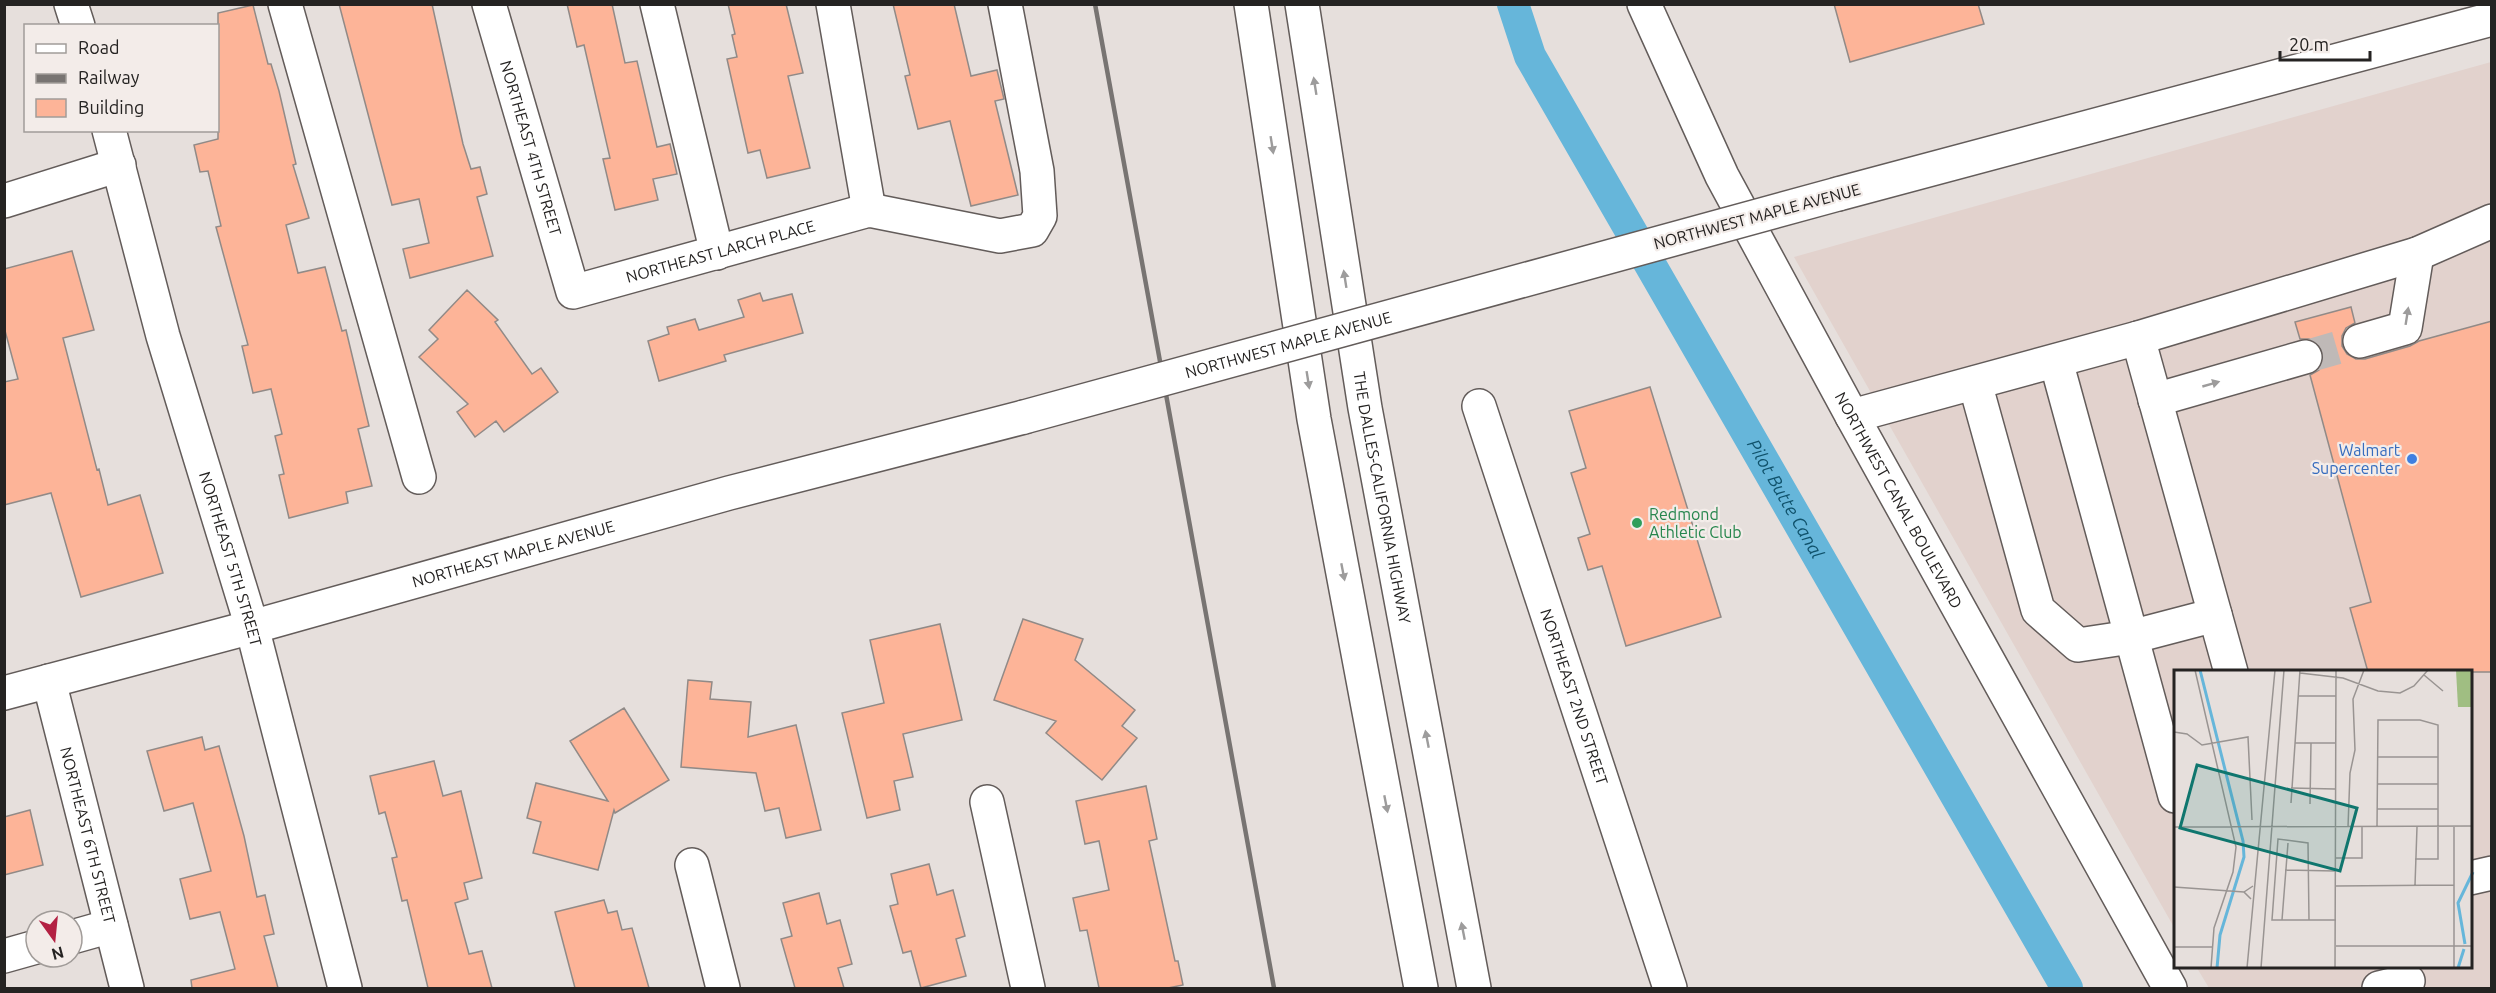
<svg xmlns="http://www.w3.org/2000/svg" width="2496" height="993" font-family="Ubuntu,sans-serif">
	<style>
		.built { fill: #e2d2cd }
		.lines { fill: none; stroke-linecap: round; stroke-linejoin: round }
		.canal { stroke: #66b6da; stroke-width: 32 }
		.building { fill: #fdb498; stroke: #918a87; stroke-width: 1.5 }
		.minor-tunnel { stroke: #bfb9b7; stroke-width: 33; stroke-dasharray: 33 16; stroke-linecap: butt }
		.minor-casing { stroke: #635c5a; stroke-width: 36 }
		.major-casing { stroke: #635c5a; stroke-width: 36 }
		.highway-casing { stroke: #635c5a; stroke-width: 36 }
		.minor { stroke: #fff; stroke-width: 33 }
		.major { stroke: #fff; stroke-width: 33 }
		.highway { stroke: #fff; stroke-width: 33 }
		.rail { stroke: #787472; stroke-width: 4.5 }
		.major-bridge-casing { stroke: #635c5a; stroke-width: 36; stroke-linecap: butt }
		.major-bridge { stroke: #fff; stroke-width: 33 }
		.oneway { fill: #9d9c9c }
		.shop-dot { fill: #3f7fe0; stroke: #f3ece9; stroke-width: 2 }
		.leisure-dot { fill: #2e9e5b; stroke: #f3ece9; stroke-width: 2 }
		.labels { text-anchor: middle; stroke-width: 4.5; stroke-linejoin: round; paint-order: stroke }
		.street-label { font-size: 16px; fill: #252322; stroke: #f3ece9 }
		.shop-label { font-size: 16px; fill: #366cbe; stroke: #f3ece9; text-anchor: end }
		.leisure-label { font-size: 16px; fill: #27864d; stroke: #f3ece9; text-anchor: start }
		.water-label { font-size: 18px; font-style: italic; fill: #10526b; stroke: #f3ece9 }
		.inset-river { fill: none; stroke: #66b6da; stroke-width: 3 }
		.inset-road { fill: none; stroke: #999492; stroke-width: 1.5 }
		.view { fill: #0f766e; fill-opacity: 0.15; stroke: #0f766e; stroke-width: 3 }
		.inset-edge { fill: none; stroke: #252322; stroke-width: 3 }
	</style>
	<rect width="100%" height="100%" fill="#e6dfdc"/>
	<path class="built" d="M2491 62V988H2209L2197 968H2470V672H2175V929L1794 257Z"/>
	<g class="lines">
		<path class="canal" id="s1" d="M1513 4 1530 56 2067 988"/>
	</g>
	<path class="building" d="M339 4H432L463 144 471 169 480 167 487 194 477 197 493 256 410 278 403 249 429 243 419 199 392 205Z
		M567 4H612L625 63 637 61 657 147 670 144 677 174 653 179 658 200 615 210 603 159 610 158 584 45 577 47Z
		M728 4H786L803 73 788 76 810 168 767 178 760 150 748 153 727 59 737 57 732 35 735 34Z
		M893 4H954L971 76 997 70 1004 99 995 101 1018 195 971 206 950 121 918 129 905 76 910 75Z
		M1834 4H1978L1984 24 1850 62Z
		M253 5 268 64H271L279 91 296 164 293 165 309 218 286 225 298 273 325 267 342 331 346 330 369 426 358 429 372 486 346 492 348 503 289 518 279 475 284 474 275 436 282 434 271 389 253 393 242 346 248 345 216 227 221 226 208 171 200 172 194 145 218 139V13Z
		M72 251 94 330 63 338 97 470 99 469 108 505 140 495 163 573 81 597 51 493 4 505V382L18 379 4 327V269Z
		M467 290 498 320 495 322 532 374 541 368 558 392 504 432 496 421 475 437 457 412 468 404 419 357 438 339 429 330Z
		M760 293 763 301 792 294 803 333 724 355 726 361 659 381 648 341 669 334 667 327 695 319 699 330 744 317 738 300Z
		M2351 307 2355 323 2346 328 2342 336V346L2347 354 2356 359H2365L2410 346 2419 341 2492 321V672H2368L2350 608 2371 602 2310 375 2319 370 2323 361V352L2318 343 2309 339H2300L2295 322Z
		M1650 387 1721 617 1626 646 1602 566 1588 570 1578 538 1590 534 1571 473 1586 468 1569 411Z
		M1023 619 1083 639 1075 660 1135 710 1122 726 1137 738 1102 780 1046 733 1056 721 994 700Z
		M940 624 962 720 903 734 913 777 894 781 900 810 867 818 842 713 884 703 870 640Z
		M688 680 712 682 710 699 751 702 748 737 796 725 821 830 786 838 779 808 765 811 756 773 681 767Z
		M624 708 669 780 615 813 614 810 598 870 533 853 541 822 527 818 536 783 608 801 570 741Z
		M202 737 205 750 219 746 244 836 257 897 265 895 274 934 264 936 278 988H192L191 980 235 969 220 912 190 919 180 879 211 871 193 803 164 811 147 751Z
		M434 761 443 796 461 791 482 878 464 883 468 899 455 903 469 954 482 951 492 988H428L407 900 402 901 392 858 397 857 385 812 379 814 370 776Z
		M1146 786 1157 839 1149 841 1175 961H1178L1183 985 1168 988H1099L1087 930 1080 931 1073 898 1109 890 1099 841 1085 844 1076 801Z
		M30 810 43 865 4 875V817Z
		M929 864 937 895 953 890 965 936 956 939 966 976 921 988 911 951 903 953 890 906 898 904 891 874Z
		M819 893 827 924 840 920 852 964 838 968 844 988H795L781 939 792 936 783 903Z
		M604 900 608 913 617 911 622 930 632 928 649 988H575L555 912Z"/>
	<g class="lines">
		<path class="minor-tunnel" d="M2305 357 2360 341"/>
		<g class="minor-casing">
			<g id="minor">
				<path d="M71 4 78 26"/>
				<path d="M285 4 419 477"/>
				<path id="s2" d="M489 4 573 292 869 210 1000 236 1032 230 1040 216 1037 171 1005 4"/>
				<path d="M657 4 717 253"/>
				<path d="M833 4 869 210"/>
				<path id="s3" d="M1644 4 1722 176 1852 416 2170 988"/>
				<path id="s4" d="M109 130 163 336 252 627 345 988"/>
				<path d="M4 201 119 165"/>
				<path d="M2138 338 2231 672"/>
				<path d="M2360 341 2405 328 2417 254"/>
				<path d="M2056 361 2175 796"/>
				<path d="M1975 383 2038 610 2078 645 2131 637 2215 615"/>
				<path d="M2155 400 2305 357"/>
				<path id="s5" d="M1479 406 1670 988"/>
				<path d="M1852 416 2138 338 2417 254 2492 221"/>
				<path id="s6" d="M49 681 127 988"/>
				<path d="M987 802 1028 988"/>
				<path d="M692 865 723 988"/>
				<path d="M2470 878 2492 873"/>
				<path d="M72 937 111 926"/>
				<path d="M4 956 36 947"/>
				<path d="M2379 988 2408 981"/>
			</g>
		</g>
		<g class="major-casing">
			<g id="major">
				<path d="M1838 194 2492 19"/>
				<path id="s7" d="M4 693 252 627 729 493 1024 417"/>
			</g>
		</g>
		<g class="highway-casing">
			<g id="highway">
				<path d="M1251 4 1314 419 1421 988"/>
				<path id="s8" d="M1302 4 1365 408 1474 988"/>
			</g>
		</g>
		<use href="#minor" class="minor"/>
		<use href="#major" class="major"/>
		<use href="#highway" class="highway"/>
		<path class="rail" d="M1095 4 1274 988"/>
		<g class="major-bridge-casing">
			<g id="major-bridge">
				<path id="s9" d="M1024 417 1838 194"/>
			</g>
		</g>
		<use href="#major-bridge" class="major-bridge"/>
	</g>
	<defs><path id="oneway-solid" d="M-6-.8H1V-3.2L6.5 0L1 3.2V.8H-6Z" transform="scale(1.5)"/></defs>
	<g class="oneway">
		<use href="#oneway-solid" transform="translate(1315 86) rotate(-99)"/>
		<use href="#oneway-solid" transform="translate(1272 145) rotate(81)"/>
		<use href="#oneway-solid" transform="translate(1345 279) rotate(-99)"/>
		<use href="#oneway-solid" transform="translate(2407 316) rotate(-81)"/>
		<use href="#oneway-solid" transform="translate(1308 380) rotate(81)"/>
		<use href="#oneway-solid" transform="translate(2211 384) rotate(-16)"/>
		<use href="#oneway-solid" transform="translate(1343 572) rotate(79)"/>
		<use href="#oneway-solid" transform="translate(1427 739) rotate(-101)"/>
		<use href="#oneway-solid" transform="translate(1386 804) rotate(79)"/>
		<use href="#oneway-solid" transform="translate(1463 931) rotate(-101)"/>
	</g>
	<circle class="shop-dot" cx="2412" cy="459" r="6"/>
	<circle class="leisure-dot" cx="1637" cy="523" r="6"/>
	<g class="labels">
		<g class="street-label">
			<text dy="6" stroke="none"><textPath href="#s2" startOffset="150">NORTHEAST 4TH STREET</textPath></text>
			<text transform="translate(1757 216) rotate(-15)" y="6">NORTHWEST MAPLE AVENUE</text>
			<text dy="6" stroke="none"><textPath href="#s2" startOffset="453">NORTHEAST LARCH PLACE</textPath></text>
			<text dy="6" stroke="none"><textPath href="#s9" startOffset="274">NORTHWEST MAPLE AVENUE</textPath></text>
			<text dy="6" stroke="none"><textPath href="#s8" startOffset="500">THE DALLES-CALIFORNIA HIGHWAY</textPath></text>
			<text dy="6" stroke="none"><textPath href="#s3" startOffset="558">NORTHWEST CANAL BOULEVARD</textPath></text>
			<text dy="6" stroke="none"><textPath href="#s7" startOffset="528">NORTHEAST MAPLE AVENUE</textPath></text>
			<text dy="6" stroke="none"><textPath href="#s4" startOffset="446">NORTHEAST 5TH STREET</textPath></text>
			<text dy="6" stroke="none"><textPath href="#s5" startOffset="306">NORTHEAST 2ND STREET</textPath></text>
			<text dy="6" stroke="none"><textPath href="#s6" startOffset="159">NORTHEAST 6TH STREET</textPath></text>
		</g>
		<g class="shop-label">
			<text x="2400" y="456">Walmart<tspan x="2400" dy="18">Supercenter</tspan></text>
		</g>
		<g class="leisure-label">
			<text x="1649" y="520">Redmond<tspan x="1649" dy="18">Athletic Club</tspan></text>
		</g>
		<g class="water-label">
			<text dy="6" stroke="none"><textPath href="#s1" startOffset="566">Pilot Butte Canal</textPath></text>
		</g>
	</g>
	<g transform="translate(2174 670)">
		<rect width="298" height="298" fill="#e6dfdc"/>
		<path d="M282 0H298V37H284Z" fill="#a0be82"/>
		<path class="inset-river" d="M26 0 69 171 70 187 46 265 43 298M291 274 284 233 299 202M284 298 290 279"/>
		<path class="inset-road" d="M21 0 62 177 59 202 40 258 37 298M126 3 169 8 204 21 226 23 240 16 254 0M250 5 269 21M124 26H162M0 62 13 64 28 75 74 67 78 150M121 73H161M203 87H264M203 114H264M117 118 161 119M117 133 126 0M136 134 137 73M203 139H264M0 157 299 156M174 157 176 103 181 80 179 29 190 0M203 157 204 50H246L264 55V189H241M280 157V298M161 188H188V157M111 200 161 201M241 215 243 157M162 216 280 215M0 217 70 222M77 229 70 222 79 216M108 250 114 173M135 250 134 173 104 169 98 250H162M162 276H299M0 277H38M73 298 101 0M87 298 110 0M161 298 162 0"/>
		<path class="view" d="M23 95 183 138 166 201 6 158Z"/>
		<rect width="298" height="298" class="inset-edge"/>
	</g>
	<rect width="2496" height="993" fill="none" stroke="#252322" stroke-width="12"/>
	<rect x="24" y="24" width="195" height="108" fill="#f3ece9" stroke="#a19c99" stroke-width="1.5"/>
	<rect x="36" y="44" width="30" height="9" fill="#ffffff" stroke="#a19c99" stroke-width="1.5"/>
	<text x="78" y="54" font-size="18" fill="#252322">Road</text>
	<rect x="36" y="74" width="30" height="9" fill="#787472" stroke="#a19c99" stroke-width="1.5"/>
	<text x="78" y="84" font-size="18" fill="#252322">Railway</text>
	<rect x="36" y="99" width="30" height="18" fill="#fdb498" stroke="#a19c99" stroke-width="1.5"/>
	<text x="78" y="114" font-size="18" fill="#252322">Building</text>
	<g transform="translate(54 939) rotate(165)"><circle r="28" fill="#f3ece9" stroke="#a19c99" stroke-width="1.5"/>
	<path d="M0-4.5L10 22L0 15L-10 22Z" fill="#b32143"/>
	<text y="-9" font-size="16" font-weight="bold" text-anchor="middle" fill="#252322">N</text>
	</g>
	<path d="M2280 51v9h90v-9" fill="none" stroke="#252322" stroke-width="3"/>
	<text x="2289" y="51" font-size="18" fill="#252322" stroke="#f3ece9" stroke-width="4.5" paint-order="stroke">20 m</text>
</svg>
